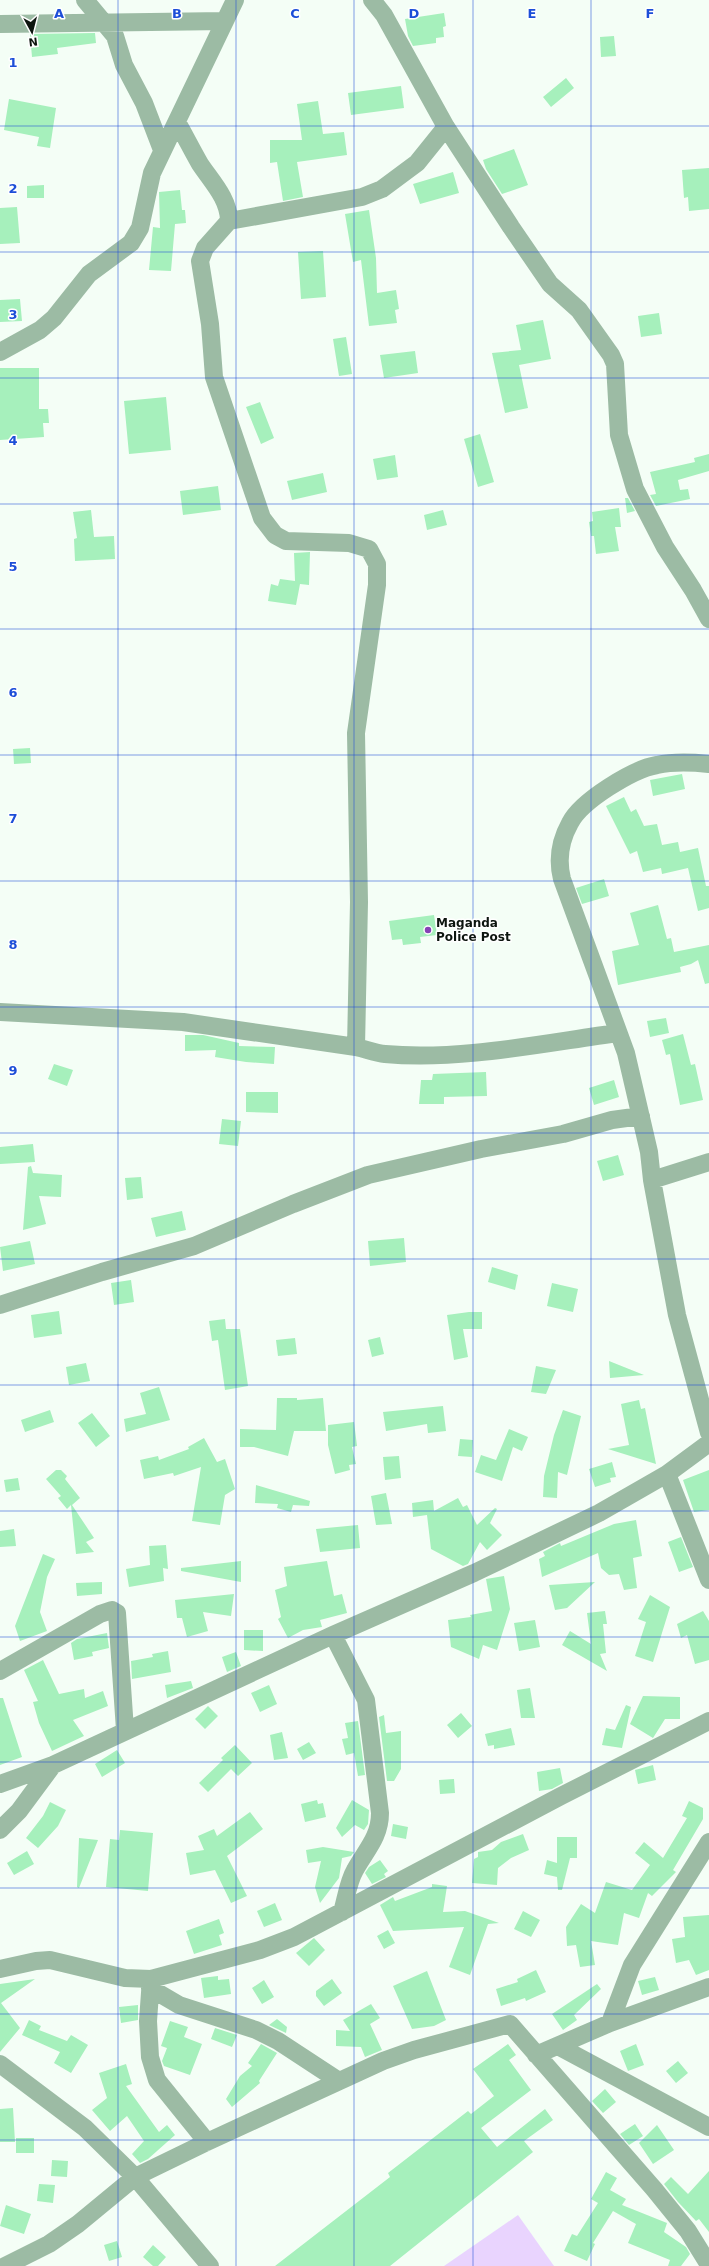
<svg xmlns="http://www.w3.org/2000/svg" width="709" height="2266" font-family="'DejaVu Sans',sans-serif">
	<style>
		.green { fill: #e9d4fe }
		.building { fill: #a6f0bc }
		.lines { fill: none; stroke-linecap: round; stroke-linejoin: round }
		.minor { stroke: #9cbba4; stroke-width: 18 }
		.grid { fill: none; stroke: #1d4ed8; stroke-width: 1; stroke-opacity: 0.55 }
		.poi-dot { fill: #8642b6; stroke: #fff; stroke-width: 1.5 }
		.labels { text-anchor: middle; stroke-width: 3; stroke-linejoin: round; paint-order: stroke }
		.poi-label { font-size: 12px; font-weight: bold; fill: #0d150f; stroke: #fff; text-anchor: start }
		.grid-label { font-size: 13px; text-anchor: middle; font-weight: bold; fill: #1d4ed8; stroke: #fff; stroke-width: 3; stroke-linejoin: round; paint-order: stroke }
	</style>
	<rect width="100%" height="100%" fill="#f4fef6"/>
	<path class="green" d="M518 2215 554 2266H444Z"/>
	<path class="building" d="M444 13 446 26 443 27 444 37 436 38V43L413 46 408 36 405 19Z
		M95 33 96 43 57 48 58 54 32 57 30 34Z
		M614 36 616 56 601 57 600 37Z
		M566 78 574 88 551 107 543 97Z
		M401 86 404 108 351 115 348 93Z
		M9 99 56 108 50 148 37 146 39 137 4 130Z
		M318 101 323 134 344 132 347 155 297 162 303 197 283 201 277 162 270 163V140H302L297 104Z
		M514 149 528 185 502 194 486 169 483 160Z
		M709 168V209L689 211 688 197 684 198 682 170Z
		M453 172 459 193 420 204 413 184Z
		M44 185V198H27V186Z
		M180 190 182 210H185L186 223 175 224 171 271 149 270 153 227 160 228 159 192Z
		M17 207 20 243 0 244V208Z
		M369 210 376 258 377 293 396 290 399 309 395 310 397 323 369 326 361 260 353 262 345 214Z
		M323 251 326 297 301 299 298 252Z
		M20 299 22 321 0 322V300Z
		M659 313 662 334 641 337 638 316Z
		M543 320 551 359 519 365 528 408 505 413 492 353 521 350 516 325Z
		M346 337 352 374 339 376 333 339Z
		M415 351 418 373 384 378 380 355Z
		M0 368H39V409H48L49 423H43L44 437 0 440Z
		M166 397 171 450 129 454 124 401Z
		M260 402 274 438 261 444 246 407Z
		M480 434 494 482 478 487 464 439Z
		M709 454V471L678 480 680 490 688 489 690 499 656 506 650 495 656 494 650 472 695 462 694 458Z
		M395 455 398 477 377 480 373 459Z
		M323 473 327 492 292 500 287 481Z
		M218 486 221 510 183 515 180 491Z
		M625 498H628L635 511 627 513Z
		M619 508 621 527H615L619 551 596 554 594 536H591L589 522 593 521 592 512Z
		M91 510 94 537 114 536 115 559 75 561 74 539 77 538 73 512Z
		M443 510 447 525 427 530 424 515Z
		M310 552 309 585 300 584 296 605 268 601 271 584 278 586 280 579 295 581 294 553Z
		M30 748 31 763 14 764 13 749Z
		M682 774 685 789 653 796 650 780Z
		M624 797 631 812 636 809 644 826 657 824 662 845 678 842 680 852 698 848 706 886H709V908L698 911 688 868 662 874 661 868 643 872 637 851 630 854 606 806Z
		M604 879 609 896 582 904 576 888Z
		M658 905 667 939 671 938 674 952 709 945V983L705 984 698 960 691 964 680 967 681 972 618 985 612 951 639 945 630 913Z
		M434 915 437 935 420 937 421 943 403 945 402 939 392 940 389 921Z
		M666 1018 669 1033 650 1037 647 1021Z
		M683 1034 691 1065 695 1064 703 1100 680 1105 670 1054 666 1055 662 1040Z
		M185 1035H203L239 1043V1046L275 1047 274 1064 246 1062 215 1057 216 1050 185 1051Z
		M54 1064 73 1070 67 1086 48 1079Z
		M486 1072 487 1096 444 1097V1104H419L421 1080H432L433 1074Z
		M614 1080 619 1097 594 1105 589 1088Z
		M246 1092H278V1113L246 1112Z
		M222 1119 241 1121 238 1146 219 1144Z
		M33 1144 35 1162 0 1164V1147Z
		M618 1155 624 1175 603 1181 597 1161Z
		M31 1166 33 1173 62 1175 61 1197 39 1196 46 1224 23 1230 28 1167Z
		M141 1177 143 1198 127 1200 125 1178Z
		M182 1211 186 1230 156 1237 151 1218Z
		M404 1238 406 1262 370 1266 368 1241Z
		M30 1241 35 1264 3 1271 0 1247Z
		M492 1267 518 1275 515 1290 488 1282Z
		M131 1280 134 1302 114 1305 111 1283Z
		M552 1283 578 1289 573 1312 547 1306Z
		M59 1311 62 1334 34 1338 31 1315Z
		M469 1312H482V1329H463L468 1357 454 1360 447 1315Z
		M225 1319 226 1329H240L248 1386 225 1390 218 1340 212 1341 209 1321Z
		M380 1337 384 1354 372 1357 368 1340Z
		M295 1338 297 1354 278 1356 276 1340Z
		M609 1361 644 1375 610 1378Z
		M86 1363 90 1381 69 1385 66 1367Z
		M536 1366 556 1370 546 1394 531 1392Z
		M159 1387 170 1420 126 1432 124 1419 146 1414 140 1393Z
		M277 1398H297V1400L323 1398 326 1431H294L288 1456 254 1447H240V1429L276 1430Z
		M639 1400 641 1409 645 1408 656 1464 608 1449 629 1445 621 1404Z
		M443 1406 446 1431 428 1433 427 1424 386 1431 383 1412Z
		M50 1410 54 1422 25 1432 21 1420Z
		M563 1410 581 1416 567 1475 558 1472 557 1498 543 1497 544 1476 554 1435Z
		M92 1413 110 1436 96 1447 78 1423Z
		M354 1422 357 1446 352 1447 356 1464 349 1465 350 1470 335 1474 328 1445V1425Z
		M509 1429 528 1437 522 1451 513 1447 502 1481 475 1472 481 1455 496 1460Z
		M204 1438 217 1462 225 1459 235 1489 225 1495 220 1525 192 1521 201 1467 174 1476 173 1473 144 1479 140 1460 158 1456 159 1460 189 1449 188 1447Z
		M460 1439 473 1440 472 1457 458 1456Z
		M399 1456 401 1478 385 1480 383 1457Z
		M612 1462 616 1477 610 1478 611 1482 595 1487 589 1469Z
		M56 1470H61L67 1476 65 1479 80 1498 72 1505 94 1538 86 1542 94 1552 76 1554 71 1505 67 1509 58 1498 61 1496 46 1479Z
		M709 1470V1510L694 1512 683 1480Z
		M18 1478 20 1490 6 1492 4 1480Z
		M256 1485 310 1501 309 1506 293 1505 291 1512 277 1508 278 1504 255 1503Z
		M386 1493 392 1524 376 1525 371 1496Z
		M458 1498 463 1507 467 1505 477 1525 495 1508 497 1509 490 1523 502 1535 487 1550 480 1542 468 1564 463 1566 431 1549 427 1515 413 1517 412 1503 433 1500 434 1511Z
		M636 1520 642 1556 633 1558 637 1588 624 1590 619 1574 609 1575 601 1568 598 1553 542 1577 539 1559 545 1556 543 1552 560 1543 561 1546 614 1524Z
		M358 1525 360 1548 320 1552 316 1529Z
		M14 1529 16 1546 0 1547V1531Z
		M681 1537 693 1567 679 1572 668 1542Z
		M166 1545 168 1569 163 1568 164 1581 129 1587 126 1569 150 1565 149 1546Z
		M43 1554 55 1559 47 1577 40 1612 47 1631 20 1641 15 1626Z
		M241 1561V1582L181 1571V1568Z
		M327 1561 334 1596 342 1594 347 1613 320 1620 322 1627 303 1630 288 1638 278 1619 281 1617 275 1590 287 1586 284 1567Z
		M504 1576 510 1609 497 1650 483 1645 479 1659 451 1647 448 1620 471 1617 470 1615 492 1611 486 1579Z
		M102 1582V1594L77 1596 76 1583Z
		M595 1582 567 1608 555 1610 549 1585Z
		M234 1594 231 1616 203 1612 208 1631 187 1637 182 1618H177L175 1600Z
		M650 1595 670 1607 653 1662 635 1656 646 1622 638 1619Z
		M605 1611 607 1624H603L606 1653 600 1654 607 1671 562 1645 570 1631 591 1644 587 1613Z
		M703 1611 709 1621V1660L695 1664 687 1635 681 1638 677 1624Z
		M535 1620 540 1647 519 1651 514 1623Z
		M244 1630H263V1651L244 1650Z
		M107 1633 109 1648 92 1652 93 1656 74 1660 71 1643 77 1639Z
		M168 1651 171 1672 132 1679 131 1661 153 1657 152 1654Z
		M236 1652 241 1666 227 1672 222 1657Z
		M43 1660 59 1694 84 1689 85 1698 103 1691 108 1706 73 1720 84 1736 52 1751 39 1723 33 1702 38 1701 24 1670Z
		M191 1681 193 1688 167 1698 165 1685Z
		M269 1685 277 1704 260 1712 251 1693Z
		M530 1688 535 1718H521L517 1690Z
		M643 1696 680 1697V1719H665L653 1738 630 1724Z
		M0 1698H3L22 1757 0 1765Z
		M626 1705 631 1707 622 1748 602 1745 606 1728 615 1730Z
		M208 1706 218 1716 205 1729 195 1719Z
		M461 1713 472 1726 458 1738 447 1725Z
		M384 1715 386 1733 401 1731V1769L394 1781H387L379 1717Z
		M358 1721 365 1775 358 1776 354 1753 346 1755 342 1739 348 1738 345 1723Z
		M511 1728 515 1745 494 1749V1745L488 1746 485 1734Z
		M282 1732 288 1758 274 1760 270 1735Z
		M309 1742 316 1753 303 1760 297 1749Z
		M235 1745 252 1763 238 1776 231 1769 208 1792 199 1783 223 1760 221 1758Z
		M117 1750 125 1763 102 1777 95 1764Z
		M653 1765 656 1780 638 1784 635 1770Z
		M560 1768 563 1783 552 1789 539 1791 537 1772Z
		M454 1779 455 1793 440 1794 439 1780Z
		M317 1800 318 1804 323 1803 326 1817 305 1822 301 1804Z
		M352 1800 369 1810 368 1824 364 1830 355 1825 342 1837 336 1828Z
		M689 1801 703 1808V1819L673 1870 676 1872 652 1896 648 1893 639 1918 624 1913 618 1945 591 1941 595 1965 580 1967 576 1945 567 1946 566 1927 581 1904 595 1913 606 1882 632 1890 650 1865 635 1853 644 1842 663 1858 687 1818 682 1816Z
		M50 1802 66 1810 58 1826 38 1848 26 1838 43 1816Z
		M250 1812 263 1829 227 1856 247 1896 231 1903 215 1870 190 1875 186 1853 204 1850 198 1836 214 1829 217 1836Z
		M393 1824 408 1827 406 1839 391 1836Z
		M120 1830 153 1833 148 1891 106 1887 110 1839 119 1840Z
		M523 1834 529 1850 511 1858 498 1868 497 1885 472 1883 474 1859 478 1857V1852L492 1850 501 1842Z
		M557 1837H577V1858H570L562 1890H558L557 1877 544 1874 547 1860 557 1863Z
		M79 1838 98 1840 79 1888 77 1887Z
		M323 1847 354 1852 351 1856 342 1858 339 1878 320 1903 315 1887 321 1861 308 1863 306 1850Z
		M27 1851 34 1864 14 1875 7 1863Z
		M380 1860 388 1871 384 1874 386 1877 372 1884 365 1873 369 1867Z
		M432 1884 447 1886 443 1912 465 1911 499 1923 488 1924 470 1975 449 1967 464 1927 393 1931 380 1905 393 1897 395 1901 432 1887Z
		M275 1903 282 1920 264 1927 257 1911Z
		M523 1911 540 1920 531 1937 514 1929Z
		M709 1915V1970L696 1975 689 1960 676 1963 672 1939 685 1937 683 1917Z
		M219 1919 224 1933 219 1935 222 1945 194 1954 186 1931Z
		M388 1930 395 1943 384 1949 377 1936Z
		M314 1938 325 1950 309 1966 296 1953Z
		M536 1970 546 1992 526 2001 525 1998 501 2006 496 1989 518 1982 517 1979Z
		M427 1971 446 2020 434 2026 412 2029 393 1986Z
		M218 1976V1980L229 1979 231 1994 204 1998 201 1978Z
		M655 1977 659 1990 642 1995 638 1981Z
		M35 1979 1 2003 20 2028 0 2052V1984Z
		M332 1979 342 1993 324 2006 316 1996V1991Z
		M264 1980 274 1997 262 2004 252 1988Z
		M597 1984 601 1989 574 2015 577 2020 563 2030 552 2014Z
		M371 2004 380 2018 370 2024 382 2050 365 2057 361 2047 336 2046V2030L350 2031 343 2020Z
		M138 2005V2020L121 2023 119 2007Z
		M277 2019 287 2027 286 2033 269 2025Z
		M29 2020 41 2026 39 2030 67 2041 71 2035 88 2045 71 2073 54 2063 60 2052 22 2035Z
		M170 2021 188 2027 184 2037 202 2044 190 2075 164 2066 162 2061 167 2048 161 2046Z
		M215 2028 237 2035 232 2047 211 2039Z
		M261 2044 277 2053 259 2081 260 2083 232 2107 226 2099 240 2076 252 2066 248 2063Z
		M508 2044 516 2055 509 2060 531 2090 481 2128 497 2147 545 2109 553 2120 524 2141 533 2152 390 2266H275L390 2177 388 2173 468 2111 471 2114 494 2096 473 2069Z
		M636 2044 644 2065 628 2071 620 2051Z
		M678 2061 688 2073 676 2083 666 2071Z
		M126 2064 132 2084 126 2086 159 2132 167 2125 175 2135 148 2159 140 2163 132 2154 144 2141 127 2116 110 2131 92 2110 107 2098 99 2073Z
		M605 2089 616 2102 603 2113 592 2101Z
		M13 2108 15 2142H0V2109Z
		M635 2124 643 2136 629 2145 620 2134Z
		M657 2125 674 2150 653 2164 639 2143Z
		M16 2138H34V2153H16Z
		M52 2160 68 2161 67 2177 51 2176Z
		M709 2171V2232L699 2219 696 2221 678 2202 664 2184 671 2177 688 2194Z
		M606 2172 617 2178 610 2190 626 2199 622 2205 667 2223 664 2232 686 2247 690 2254 681 2266H668L670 2260 628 2243 636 2224 613 2211 593 2243 595 2244 587 2261 564 2251 572 2234 577 2236 598 2203 591 2199Z
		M39 2184 55 2185 53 2203 37 2201Z
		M6 2205 31 2214 24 2234 0 2226Z
		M117 2241 122 2257 109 2261 104 2245Z
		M153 2245 166 2257 158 2266H153L143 2257Z"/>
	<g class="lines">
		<path class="minor" d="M85 0 115 36 124 65 144 103 162 150
			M372 0 384 15 446 127 511 227 550 284 579 310 611 355 615 364 619 435 635 489 665 547 693 590 709 619
			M0 24 225 21
			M177 122C185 136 192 150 200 164 212 182 229 199 229 221L205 248 200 261 210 324 214 377 262 518 275 535 286 541 349 543 369 549 377 564V585L356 733 359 902 356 1047
			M229 221 362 197 382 189 417 163 446 127
			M0 352 40 330 54 318 89 274 131 243 140 228 152 173 235 0
			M709 764C691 762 675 761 657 765 633 769 581 801 570 823 560 841 557 859 562 879L626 1053 649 1152 652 1180 677 1315 709 1433
			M0 1012 183 1022 356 1047C365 1049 376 1053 385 1054 459 1061 544 1043 618 1033
			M652 1180 709 1162
			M0 1305 102 1272 194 1246 293 1204 368 1175 481 1149 563 1134 612 1120 641 1116
			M667 1474 709 1580
			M333 1635 366 1700 380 1813C380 1837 366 1850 355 1870 348 1882 346 1899 342 1912
			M0 1671 100 1614 112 1610 117 1613 125 1730
			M0 1784 53 1765 333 1635 474 1573 599 1513 667 1474 709 1443
			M0 1830 19 1811 53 1765
			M0 1969 36 1961 50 1960 125 1978 151 1979 260 1950 294 1937 561 1796 709 1721
			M151 1979 148 2021 150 2057 157 2080 207 2142
			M150 1988 179 2005 256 2030 278 2041 339 2081
			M610 2023 632 1965 709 1842
			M558 2046 709 2127
			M536 2055 610 2023 709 1987
			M0 2064 85 2128 135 2177 210 2266
			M5 2266 49 2244 78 2224 135 2177 207 2142 383 2061 414 2050 510 2024 654 2189 688 2231 709 2265"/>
	</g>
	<path class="grid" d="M118 0V2266M236 0V2266M354 0V2266M473 0V2266M591 0V2266M0 126H709M0 252H709M0 378H709M0 504H709M0 629H709M0 755H709M0 881H709M0 1007H709M0 1133H709M0 1259H709M0 1385H709M0 1511H709M0 1637H709M0 1762H709M0 1888H709M0 2014H709M0 2140H709"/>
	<circle class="poi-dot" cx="428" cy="930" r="4"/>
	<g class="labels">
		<g class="poi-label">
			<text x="436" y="927">Maganda<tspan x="436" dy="14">Police Post</tspan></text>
		</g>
	</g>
	<g class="grid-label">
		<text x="59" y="18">A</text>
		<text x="177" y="18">B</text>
		<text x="295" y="18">C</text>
		<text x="414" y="18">D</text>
		<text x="532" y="18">E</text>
		<text x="650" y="18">F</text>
		<text x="13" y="67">1</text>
		<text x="13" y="193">2</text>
		<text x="13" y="319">3</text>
		<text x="13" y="445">4</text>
		<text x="13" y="571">5</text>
		<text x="13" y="697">6</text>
		<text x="13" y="823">7</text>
		<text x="13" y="949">8</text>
		<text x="13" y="1075">9</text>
	</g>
	<g transform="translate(32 32) rotate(173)" stroke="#ffffff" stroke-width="3" paint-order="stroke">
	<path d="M0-3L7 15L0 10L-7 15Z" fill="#0d150f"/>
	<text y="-6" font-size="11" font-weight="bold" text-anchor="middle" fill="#0d150f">N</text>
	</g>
</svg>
